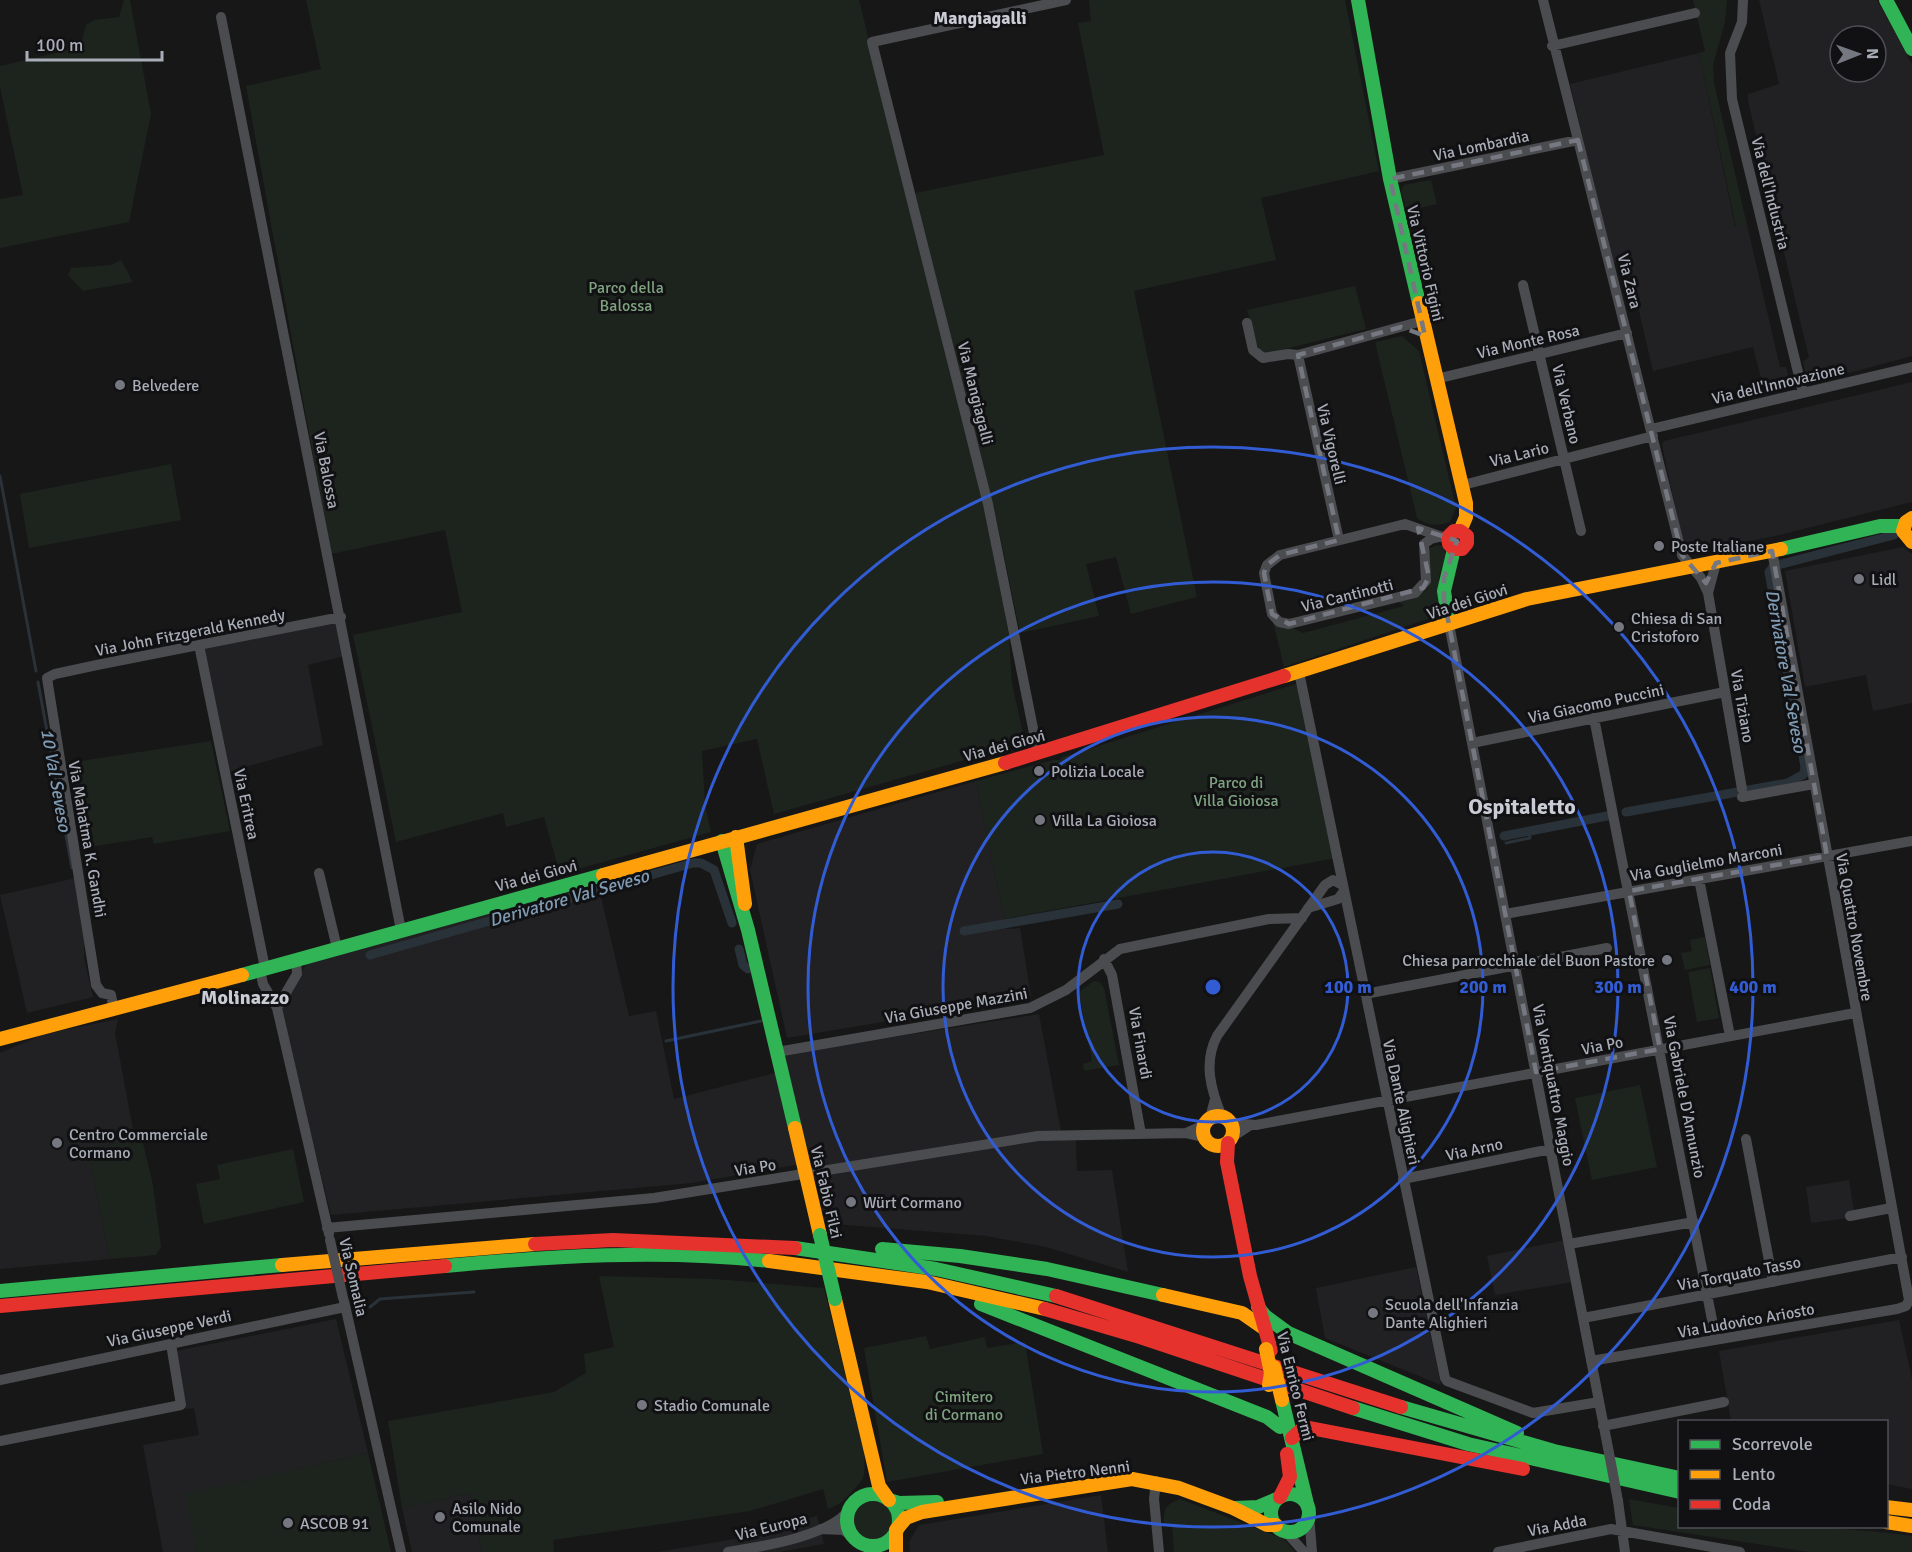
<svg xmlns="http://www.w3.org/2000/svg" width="1912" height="1552" font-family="Signika,sans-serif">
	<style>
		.built { fill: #212123; fill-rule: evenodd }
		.green { fill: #1d241e }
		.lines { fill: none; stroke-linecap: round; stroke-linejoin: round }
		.stream { stroke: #2a3239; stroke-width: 3 }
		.canal { stroke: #2a3239; stroke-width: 9 }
		.street { stroke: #4b4c50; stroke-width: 10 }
		.fast { stroke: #30b455; stroke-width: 14 }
		.slow { stroke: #ff9f0a; stroke-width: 14 }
		.jam { stroke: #e5322d; stroke-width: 14 }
		.street-bridge { stroke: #4b4c50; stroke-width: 10 }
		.fast-bridge { stroke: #30b455; stroke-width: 14 }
		.slow-bridge { stroke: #ff9f0a; stroke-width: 14 }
		.marked { fill: none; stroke: #757880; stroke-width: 4.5; stroke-dasharray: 12 8; stroke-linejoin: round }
		.ring { fill: none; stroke: #325cd3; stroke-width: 3 }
		.poi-dot { fill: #757880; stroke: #111113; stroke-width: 2 }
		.labels { text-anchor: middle; stroke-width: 6; stroke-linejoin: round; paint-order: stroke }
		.street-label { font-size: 16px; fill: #a8adb8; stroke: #111113 }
		.park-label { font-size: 16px; fill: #7fa381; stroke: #111113 }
		.poi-label { font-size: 16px; fill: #a8adb8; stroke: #111113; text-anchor: start }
		.neighbourhood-label { font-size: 18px; font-weight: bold; fill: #c9ccd4; stroke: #111113 }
		.water-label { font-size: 18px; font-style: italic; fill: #7f9bb3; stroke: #111113 }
		.quarter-label { font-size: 20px; font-weight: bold; fill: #c9ccd4; stroke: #111113 }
		.district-label { font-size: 22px; font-weight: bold; fill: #c9ccd4; stroke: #111113 }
		.centre { fill: #325cd3; stroke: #111113; stroke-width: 3 }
		.ring-label { font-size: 18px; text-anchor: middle; font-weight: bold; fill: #325cd3; stroke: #111113; stroke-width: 6; stroke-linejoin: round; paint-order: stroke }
	</style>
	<rect width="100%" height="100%" fill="#171717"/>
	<path class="built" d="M1759 0H1877L1912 64V356L1815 382 1806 378 1803 361 1809 358 1748 101V94L1779 84ZM1840 36H1876V72H1840Z
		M1699 53 1735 226 1747 225 1780 367H1786L1791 386 1765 393 1753 347 1653 371 1627 260 1613 262 1570 84Z
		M1912 382V502L1775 536 1702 550 1688 548 1682 539 1662 445 1664 441Z
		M1903 547 1912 554V703L1873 711 1866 675 1805 687 1785 571Z
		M338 621 345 656 308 665 323 745 228 772 202 648Z
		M976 781 1006 929 1020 928 1031 996 908 1021 906 1018 787 1038 750 870 757 844Z
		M76 878 85 931 84 958 93 997 27 1013 0 895Z
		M597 880 629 1016 656 1011 674 1099 779 1072 801 1164 692 1183 331 1215 280 1009 308 961Z
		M1039 1014 1061 1131 809 1169 781 1055Z
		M118 1019 115 1033 135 1140 94 1147 89 1156 110 1259 0 1269V1053L44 1034Z
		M1036 1140H1076L1077 1171 1112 1170 1128 1272 1046 1247 986 1236 821 1223 810 1177Z
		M1849 1180 1855 1217 1811 1223 1806 1187Z
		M1565 1240 1573 1282 1495 1295 1487 1256Z
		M1416 1267 1441 1385 1325 1338 1316 1288Z
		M336 1319 368 1453 186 1494 197 1552H163L143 1445 199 1435 194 1408 186 1409 176 1351Z
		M1899 1320 1912 1379V1489L1887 1484 1886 1422 1731 1421 1719 1351Z
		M470 1493 482 1552H412L402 1508Z
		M1101 1495 1108 1552H910L909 1542 919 1525Z
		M817 1516 824 1544 779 1552H657L747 1537Z"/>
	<path class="green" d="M124 0H130L151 114 129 222 0 248V199L23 195 0 87V66L77 48 81 44 86 25 94 20 119 17Z
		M306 0H859L981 492 1009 636 1012 683 1025 743 774 814 757 739 702 751 705 805 711 832 560 874 544 817 506 827 503 813 396 842 353 635 462 612 445 530 331 554 246 86 321 69Z
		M1089 0H1345L1379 171 1261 198 1276 260 1134 291 1197 597 1131 614 1116 557 1086 564 1099 616 1020 633 996 517 915 193 1104 155 1078 23 1091 21Z
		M1693 0H1727L1725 22 1713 65 1714 83 1747 225 1736 227 1699 53 1705 51Z
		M1431 180 1437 204 1407 211 1401 191 1404 185Z
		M121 260 133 282 83 291 68 275 71 268 111 265Z
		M1355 286 1366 329 1265 354 1258 347 1247 310Z
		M1402 336 1419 351 1456 508 1450 522C1437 526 1428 526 1417 518L1375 342Z
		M171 464 181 520 29 548 20 494Z
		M1437 545 1442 546 1446 554 1439 576 1440 610 1434 617 1284 667 1272 618 1303 633 1404 606 1398 601C1443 589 1428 585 1428 549Z
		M1299 683 1336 858 1004 919 976 781 1053 760H1059L1063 757Z
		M211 741 230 831 154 844 152 837 83 848 68 763Z
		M1705 937 1710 965 1685 970 1681 953 1692 951 1690 940Z
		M1710 968 1719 1018 1697 1022 1688 972Z
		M1094 981 1100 982 1104 988 1119 1065 1084 1071 1083 1064 1092 1061 1079 992Z
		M1640 1085 1657 1167 1592 1180 1575 1098Z
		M142 1139 153 1185 161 1247 156 1255 110 1259 89 1156 94 1147Z
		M293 1149 304 1202 204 1224 196 1184 220 1179 217 1165Z
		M599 1276 714 1279 824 1288 864 1452C865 1481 866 1476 848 1496 841 1503 838 1505 828 1509L823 1489 750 1511 553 1540 554 1552H482L470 1493 402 1508 388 1421 554 1392 586 1373 584 1354 614 1347Z
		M926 1336 930 1349 985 1337 987 1348 1025 1342 1043 1454 887 1482 864 1348Z
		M368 1453 391 1552H197L185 1494Z
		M1180 1499 1284 1539 1295 1552H1174L1172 1526 1164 1525C1163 1510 1165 1504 1180 1499Z
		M1629 1499 1679 1508 1680 1526C1758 1526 1834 1525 1912 1536V1552H1809L1633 1525Z
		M853 1520a20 20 0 1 1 40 0a20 20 0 1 1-40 0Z"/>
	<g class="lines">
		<path class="stream" d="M0 476 36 671
			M38 682 72 868
			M1506 843 1530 838 1529 831
			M666 1041 761 1021
			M370 1307 380 1299 474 1292"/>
		<path class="canal" d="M1778 565 1894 535
			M1626 812 1788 783 1804 774 1805 767 1769 572 1773 567
			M1504 836 1607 816
			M964 931 1118 904
			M739 949 743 965 748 969
			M370 955 693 863H701L714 870 732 923"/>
		<path class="street" d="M1543 0 1682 555 1701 578 1708 593 1742 789
			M1743 0 1742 22 1730 53 1732 99 1803 393
			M221 17 401 930
			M1552 46 1695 13
			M1390 179 1578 140
			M1523 285 1581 531
			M1247 323 1253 350 1263 358 1288 354 1298 355 1422 321
			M1298 355 1339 540
			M1436 379 1627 333
			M1651 429 1912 367
			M1463 485 1653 436
			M1439 537 1431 539 1424 544 1426 581 1415 593 1289 624 1279 622 1272 614 1264 573 1267 565 1280 555 1405 524 1448 539
			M1708 593 1716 563
			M1449 624 1609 1453
			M199 645 265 968
			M1299 672 1445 1378 1447 1381 1533 1413 1599 1402
			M1594 718 1716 1340
			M1472 743 1725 692
			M1038 753 988 504 872 42 1066 0
			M1742 797 1814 784
			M319 873 337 948
			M1699 879 1730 1036
			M1308 908 1338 899 1344 891
			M1505 914 1912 841
			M1104 959 1112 975 1141 1134
			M260 970 263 984 277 1008 329 1234
			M1365 994 1607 948
			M277 1008 297 974 296 960
			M114 1010 111 995 102 993 96 985 47 678 55 674 97 665 341 617
			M777 1052 1030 1008 1066 990 1120 949 1269 919 1302 918
			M1222 1117C1211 1090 1203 1063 1217 1036L1325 885 1333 880 1342 885
			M1210 1118 1215 1099
			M1231 1123 1256 1125 1855 1013
			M1186 1133 1204 1125
			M1232 1137 1249 1126
			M1746 1139 1773 1282
			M1403 1179 1551 1149
			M1850 1216 1891 1208
			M327 1228 654 1198 1038 1136 1186 1133 1204 1137
			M1569 1244 1694 1222
			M344 1301 401 1552
			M1583 1318 1902 1257
			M1591 1361 1897 1309 1906 1306 1909 1300 1772 551
			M0 1380 345 1307
			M1603 1426 1724 1402
			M0 1441 181 1405 171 1344
			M1156 1481 1154 1499 1159 1552
			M1618 1501 1625 1552
			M1309 1515 1312 1552
			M821 1529 843 1530 852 1536
			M1286 1532 1304 1552
			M728 1552C759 1547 833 1536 850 1508
			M1498 1552 1611 1529 1740 1552"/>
		<path class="fast" d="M1358 0 1390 179 1419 303
			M1886 0 1912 49
			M1781 549 1880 526H1904
			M1449 624 1444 591 1454 549
			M722 841 748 930 795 1128
			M242 975 603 875
			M795 1248 936 1269 1056 1296
			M882 1249 960 1256 1047 1269 1163 1295
			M445 1266C552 1256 662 1249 769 1261
			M0 1291 282 1265
			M981 1304 1267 1417 1280 1427
			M1258 1307 1265 1316 1288 1333 1517 1433
			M1282 1400 1307 1504
			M1401 1407 1554 1451 1680 1478
			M1353 1408 1468 1444 1680 1492
			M1271 1513a19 19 0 1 1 38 0a19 19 0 1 1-38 0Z
			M847 1520a26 26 0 1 1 52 0a26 26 0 1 1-52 0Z
			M889 1500 899 1503 937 1502
			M1235 1508 1258 1507 1277 1499"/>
		<path class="slow" d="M1419 303 1466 503V517L1460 531
			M1912 518 1906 522 1903 531 1912 542
			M1284 676 1527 599 1781 549
			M736 837 745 904
			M603 875 1005 763
			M0 1039 242 975
			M1203 1131a15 15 0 1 1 30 0a15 15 0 1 1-30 0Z
			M795 1128 820 1235
			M769 1261 927 1282 1045 1309
			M282 1265 535 1244
			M1163 1295 1242 1313 1265 1329
			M835 1299 879 1486 889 1500
			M1886 1507 1912 1510
			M1886 1522 1912 1526
			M896 1530 906 1518 922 1512 1132 1479 1179 1488 1233 1508 1267 1525H1276
			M896 1531V1552"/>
		<path class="jam" d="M1454 549H1462L1467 543V536L1460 531
			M1454 549 1449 544 1448 537 1454 531H1460
			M1005 763 1284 676
			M1228 1143 1227 1162 1250 1276 1271 1350
			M535 1244 613 1240 795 1248
			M1056 1296 1401 1407
			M0 1306 445 1266
			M1045 1309 1140 1337 1353 1408
			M1292 1438 1301 1430 1310 1428 1523 1469
			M1280 1497 1290 1477 1287 1454"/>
		<path class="street-bridge" d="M330 1240 343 1298
			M1609 1453 1618 1501"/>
		<path class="fast-bridge" d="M820 1235 835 1299"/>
		<path class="slow-bridge" d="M1266 1349 1271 1373 1269 1385
			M1274 1367 1282 1400"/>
	</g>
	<path class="marked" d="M1578 140 1682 555 1706 583 1716 563 1772 551 1827 856 1629 891 1660 1049 1536 1072 1444 599V578L1457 541 1418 528 1429 577 1423 588 1289 624 1272 614 1264 573 1267 565 1280 555 1339 540 1298 355 1401 327 1425 336 1390 179Z"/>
	<g class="ring">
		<circle cx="1213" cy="987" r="135"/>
		<circle cx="1213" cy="987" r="270"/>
		<circle cx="1213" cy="987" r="405"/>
		<circle cx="1213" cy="987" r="540"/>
	</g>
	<g class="poi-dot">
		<circle cx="120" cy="385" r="6"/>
		<circle cx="1659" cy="546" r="6"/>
		<circle cx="1859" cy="579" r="6"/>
		<circle cx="1619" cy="627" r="6"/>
		<circle cx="1039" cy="771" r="6"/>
		<circle cx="1040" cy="820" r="6"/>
		<circle cx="1667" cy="960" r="6"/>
		<circle cx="57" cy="1143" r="6"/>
		<circle cx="851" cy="1202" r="6"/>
		<circle cx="1373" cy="1313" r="6"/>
		<circle cx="642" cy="1405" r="6"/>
		<circle cx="440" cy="1517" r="6"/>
		<circle cx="288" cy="1523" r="6"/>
	</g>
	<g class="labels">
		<g class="street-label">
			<text transform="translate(1481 145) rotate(-12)" y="6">Via Lombardia</text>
			<text transform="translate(1771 193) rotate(76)" y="6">Via dell'Industria</text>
			<text transform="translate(1426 263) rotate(77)" y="6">Via Vittorio Figini</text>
			<text transform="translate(1630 281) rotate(76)" y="6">Via Zara</text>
			<text transform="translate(1528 341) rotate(-13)" y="6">Via Monte Rosa</text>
			<text transform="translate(1778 383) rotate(-13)" y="6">Via dell'Innovazione</text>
			<text transform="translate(976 393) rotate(76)" y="6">Via Mangiagalli</text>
			<text transform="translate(1567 404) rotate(77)" y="6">Via Verbano</text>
			<text transform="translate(1332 444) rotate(77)" y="6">Via Vigorelli</text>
			<text transform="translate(1519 454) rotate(-14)" y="6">Via Lario</text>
			<text transform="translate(327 470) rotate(79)" y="6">Via Balossa</text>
			<text transform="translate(1347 595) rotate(-14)" y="6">Via Cantinotti</text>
			<text transform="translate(1467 601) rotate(-18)" y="6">Via dei Giovi</text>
			<text transform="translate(190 632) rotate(-11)" y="6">Via John Fitzgerald Kennedy</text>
			<text transform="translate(1596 703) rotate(-12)" y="6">Via Giacomo Puccini</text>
			<text transform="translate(1743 706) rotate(80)" y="6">Via Tiziano</text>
			<text transform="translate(1004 745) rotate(-15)" y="6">Via dei Giovi</text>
			<text transform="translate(247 804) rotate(78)" y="6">Via Eritrea</text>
			<text transform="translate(88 839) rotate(80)" y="6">Via Mahatma K. Gandhi</text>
			<text transform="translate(1706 862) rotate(-10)" y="6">Via Guglielmo Marconi</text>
			<text transform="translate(536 875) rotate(-15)" y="6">Via dei Giovi</text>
			<text transform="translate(1855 927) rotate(80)" y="6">Via Quattro Novembre</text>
			<text transform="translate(956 1005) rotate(-10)" y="6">Via Giuseppe Mazzini</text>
			<text transform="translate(1141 1043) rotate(80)" y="6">Via Finardi</text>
			<text transform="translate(1602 1045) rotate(-11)" y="6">Via Po</text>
			<text transform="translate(1554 1085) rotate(79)" y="6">Via Ventiquattro Maggio</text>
			<text transform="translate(1685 1097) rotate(79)" y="6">Via Gabriele D'Annunzio</text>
			<text transform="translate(1402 1102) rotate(78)" y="6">Via Dante Alighieri</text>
			<text transform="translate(1474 1149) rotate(-12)" y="6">Via Arno</text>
			<text transform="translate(755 1167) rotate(-9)" y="6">Via Po</text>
			<text transform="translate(827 1192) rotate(77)" y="6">Via Fabio Filzi</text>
			<text transform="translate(1739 1273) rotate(-11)" y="6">Via Torquato Tasso</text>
			<text transform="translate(354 1277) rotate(77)" y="6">Via Somalia</text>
			<text transform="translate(1746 1320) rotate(-10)" y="6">Via Ludovico Ariosto</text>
			<text transform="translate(169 1328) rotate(-12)" y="6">Via Giuseppe Verdi</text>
			<text transform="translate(1296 1386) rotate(76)" y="6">Via Enrico Fermi</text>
			<text transform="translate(1075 1472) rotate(-7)" y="6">Via Pietro Nenni</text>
			<text transform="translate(1557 1525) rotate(-11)" y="6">Via Adda</text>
			<text transform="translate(771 1526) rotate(-14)" y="6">Via Europa</text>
		</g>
		<g class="park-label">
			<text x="626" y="293">Parco della<tspan x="626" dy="18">Balossa</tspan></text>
			<text x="1236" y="788">Parco di<tspan x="1236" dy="18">Villa Gioiosa</tspan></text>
			<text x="964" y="1402">Cimitero<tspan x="964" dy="18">di Cormano</tspan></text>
		</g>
		<g class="poi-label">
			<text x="132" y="391">Belvedere</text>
			<text x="1671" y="552">Poste Italiane</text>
			<text x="1871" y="585">Lidl</text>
			<text x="1631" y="624">Chiesa di San<tspan x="1631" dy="18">Cristoforo</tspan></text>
			<text x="1051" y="777">Polizia Locale</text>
			<text x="1052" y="826">Villa La Gioiosa</text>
			<text x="1655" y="966" text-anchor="end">Chiesa parrocchiale del Buon Pastore</text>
			<text x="69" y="1140">Centro Commerciale<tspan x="69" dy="18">Cormano</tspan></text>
			<text x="863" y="1208">Würt Cormano</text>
			<text x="1385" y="1310">Scuola dell'Infanzia<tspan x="1385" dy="18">Dante Alighieri</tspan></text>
			<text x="654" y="1411">Stadio Comunale</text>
			<text x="452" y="1514">Asilo Nido<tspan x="452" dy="18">Comunale</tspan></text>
			<text x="300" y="1529">ASCOB 91</text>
		</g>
		<g class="neighbourhood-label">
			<text x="980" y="24">Mangiagalli</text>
		</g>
		<g class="water-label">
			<text transform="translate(1786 671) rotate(80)" y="6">Derivatore Val Seveso</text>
			<text transform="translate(56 780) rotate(80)" y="6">10 Val Seveso</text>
			<text transform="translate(569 898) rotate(-16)" y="6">Derivatore Val Seveso</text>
		</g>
		<g class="quarter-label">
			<text x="245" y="1004">Molinazzo</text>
		</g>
		<g class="district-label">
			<text x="1522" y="814">Ospitaletto</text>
		</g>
	</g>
	<circle cx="1213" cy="987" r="9" class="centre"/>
	<g class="ring-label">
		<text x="1348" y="993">100 m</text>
		<text x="1483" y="993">200 m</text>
		<text x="1618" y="993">300 m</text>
		<text x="1753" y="993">400 m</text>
	</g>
	<rect x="1678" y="1420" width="210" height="108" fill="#111113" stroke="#4d4f55" stroke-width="1.5"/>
	<rect x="1690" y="1440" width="30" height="9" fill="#30b455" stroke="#4d4f55" stroke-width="1.5"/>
	<text x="1732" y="1450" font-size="18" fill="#a8adb8">Scorrevole</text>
	<rect x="1690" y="1470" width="30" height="9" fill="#ff9f0a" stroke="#4d4f55" stroke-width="1.5"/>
	<text x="1732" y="1480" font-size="18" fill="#a8adb8">Lento</text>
	<rect x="1690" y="1500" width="30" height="9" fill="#e5322d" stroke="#4d4f55" stroke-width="1.5"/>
	<text x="1732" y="1510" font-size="18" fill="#a8adb8">Coda</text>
	<g transform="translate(1858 54) rotate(89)"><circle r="28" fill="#111113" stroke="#4d4f55" stroke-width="1.5"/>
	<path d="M0-4.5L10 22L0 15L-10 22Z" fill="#757880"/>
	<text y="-9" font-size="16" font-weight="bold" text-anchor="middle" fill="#a8adb8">N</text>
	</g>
	<path d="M27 51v9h135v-9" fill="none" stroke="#a8adb8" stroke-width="3"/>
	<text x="36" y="51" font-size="18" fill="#a8adb8" stroke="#111113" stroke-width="4.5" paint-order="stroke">100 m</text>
</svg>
